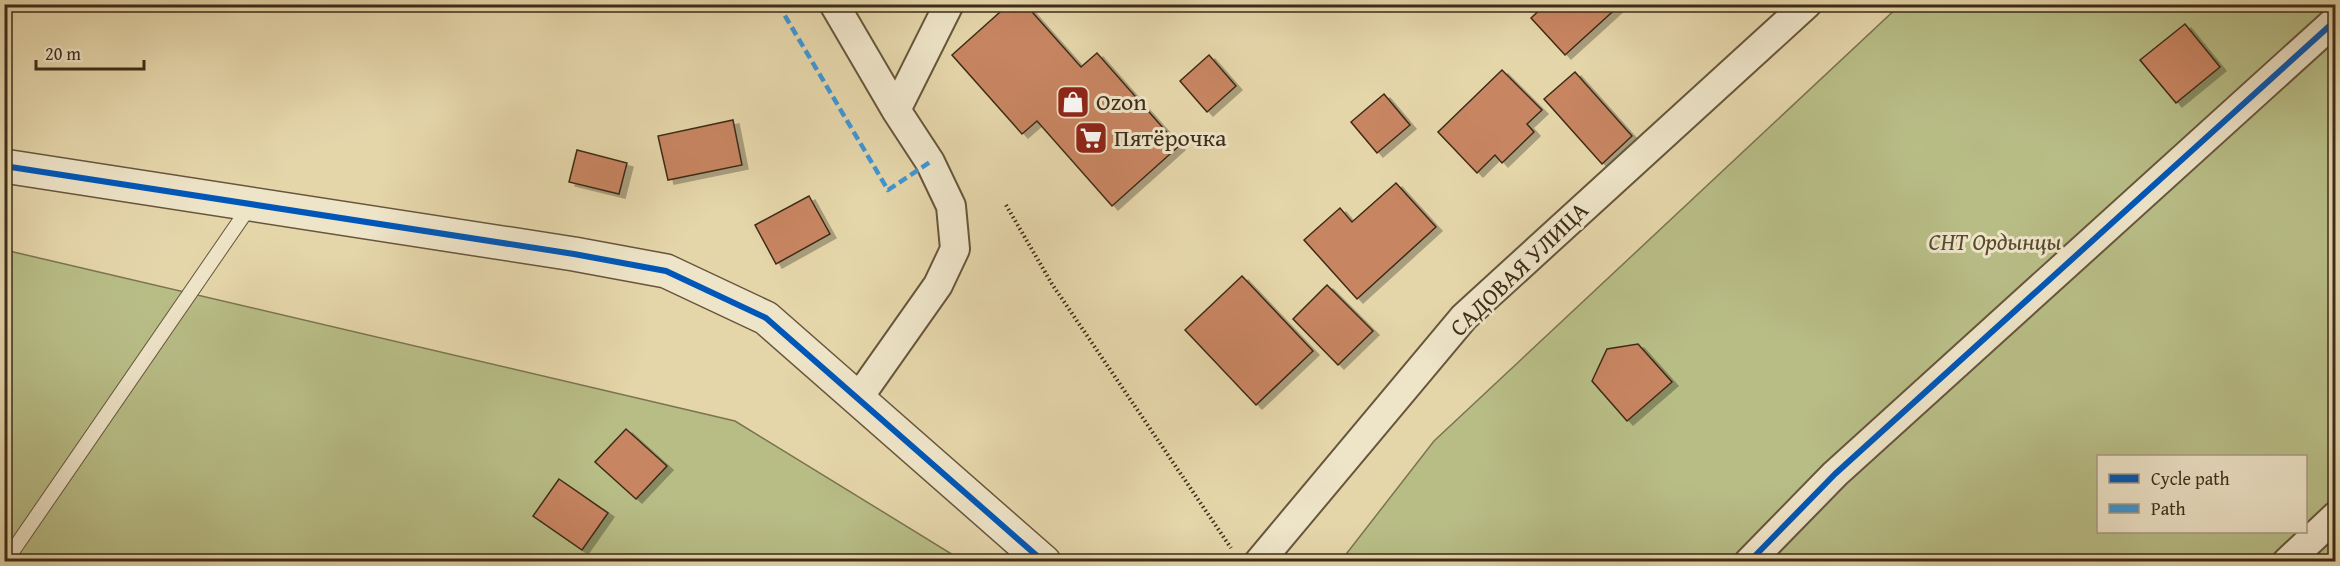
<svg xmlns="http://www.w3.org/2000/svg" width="2340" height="566" font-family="'Gentium Book Plus',serif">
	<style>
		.green { fill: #b8bd86; stroke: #7a744f; stroke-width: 1.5; fill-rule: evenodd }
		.building { fill: #c88562; stroke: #3d2c18; stroke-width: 1.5; filter: url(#shadow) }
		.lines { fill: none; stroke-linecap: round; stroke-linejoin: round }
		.service-casing { stroke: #67563c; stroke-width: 16 }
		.minor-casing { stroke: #67563c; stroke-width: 32 }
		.tertiary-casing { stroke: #67563c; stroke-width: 36 }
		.path { stroke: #3d2c18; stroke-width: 4; stroke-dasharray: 1.5 3; stroke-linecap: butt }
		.service { stroke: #eee4c8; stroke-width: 14 }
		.minor { stroke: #eee4c8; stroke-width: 28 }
		.tertiary { stroke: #eee4c8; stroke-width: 33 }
		.quiet { stroke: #3f96d4; stroke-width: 4.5; stroke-dasharray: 9 4.5; stroke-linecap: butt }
		.cycleway-casing { stroke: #eee4c8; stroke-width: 10 }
		.cycleway { stroke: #0057b8; stroke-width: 6 }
		.labels { text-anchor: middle; stroke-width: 6; stroke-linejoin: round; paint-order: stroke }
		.poi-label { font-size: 24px; fill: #3d2c18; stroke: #eee4c8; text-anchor: start }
		.park-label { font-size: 24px; font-style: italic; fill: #56492e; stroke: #eee4c8 }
		.street-label { font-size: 24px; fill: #3d2c18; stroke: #eee4c8 }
	</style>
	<defs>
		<filter id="shadow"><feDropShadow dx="6" dy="4" stdDeviation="0" flood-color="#0004"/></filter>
	</defs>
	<rect width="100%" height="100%" fill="#e5d6aa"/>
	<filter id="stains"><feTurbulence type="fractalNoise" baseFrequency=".00333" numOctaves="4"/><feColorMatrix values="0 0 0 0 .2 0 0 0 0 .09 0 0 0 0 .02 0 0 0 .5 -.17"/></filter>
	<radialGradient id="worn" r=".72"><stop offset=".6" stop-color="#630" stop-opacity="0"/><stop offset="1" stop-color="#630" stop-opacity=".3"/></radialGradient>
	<path class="green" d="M1900 5H2335V561L1340 562 1434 441ZM2098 456H2306V532H2098Z
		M5 250 735 421 963 561 5 562Z"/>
	<path class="building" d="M1009 4H1025L1081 67 1097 53 1179 146 1112 206 1037 121 1022 134 952 55Z
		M1546 4H1621L1565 55 1531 18Z
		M2185 24 2220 67 2176 103 2140 60Z
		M1209 55 1236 86 1207 112 1180 81Z
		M1502 70 1542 110 1527 124 1534 132 1502 163 1495 155 1477 173 1438 132Z
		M1575 72 1632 136 1602 164 1544 99Z
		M1384 94 1410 125 1377 153 1351 122Z
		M733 120 742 165 668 180 658 136Z
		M577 150 627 163 619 194 569 182Z
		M1396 183 1436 227 1357 299 1304 240 1340 208 1352 222Z
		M809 196 830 234 776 264 755 225Z
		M1242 276 1313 351 1256 405 1185 330Z
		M1327 285 1373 331 1338 365 1293 319Z
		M1638 344 1672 382 1627 421 1592 381 1607 349Z
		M626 429 667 466 636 499 595 462Z
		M559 479 608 513 582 550 533 516Z"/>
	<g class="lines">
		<g class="service-casing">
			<path id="service" d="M5 562 250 206"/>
		</g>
		<g class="minor-casing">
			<path id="minor" d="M834 4 896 110 930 162 951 206 955 249 938 285 859 397
				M896 110 949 4
				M1259 562 1464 317 1807 4
				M1749 562 1835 474 2336 20
				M2287 562 2336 516"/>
		</g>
		<g class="tertiary-casing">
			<path id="tertiary" d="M4 166 574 254 666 271 766 318 1044 562"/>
		</g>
		<path class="path" d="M1006 205 1052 284 1231 548"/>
		<use href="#service" class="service"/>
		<use href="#minor" class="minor"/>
		<use href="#tertiary" class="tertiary"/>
		<path class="quiet" d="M778 4 888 190 930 162"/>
		<g class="cycleway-casing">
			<path id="cycleway" d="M4 166 574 254 666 271 766 318 1044 562
				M1749 562 1835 474 2336 20"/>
		</g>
		<use href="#cycleway" class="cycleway"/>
	</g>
	<defs>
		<g id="shop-square" transform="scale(1.725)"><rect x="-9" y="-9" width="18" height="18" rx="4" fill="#8f2418" stroke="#eee4c8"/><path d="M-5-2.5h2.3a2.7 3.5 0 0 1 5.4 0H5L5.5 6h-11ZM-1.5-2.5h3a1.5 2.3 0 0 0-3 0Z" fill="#fff"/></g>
		<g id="supermarket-square" transform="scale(1.725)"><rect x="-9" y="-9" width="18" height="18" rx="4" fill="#8f2418" stroke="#eee4c8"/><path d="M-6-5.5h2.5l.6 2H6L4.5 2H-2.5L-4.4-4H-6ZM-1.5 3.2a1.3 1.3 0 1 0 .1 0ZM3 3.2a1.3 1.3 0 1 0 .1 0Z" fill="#fff"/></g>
	</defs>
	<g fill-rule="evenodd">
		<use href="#shop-square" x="1073" y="102"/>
		<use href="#supermarket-square" x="1091" y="138"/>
	</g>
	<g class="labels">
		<g class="poi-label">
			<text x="1096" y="110">Ozon</text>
			<text x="1114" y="146">Пятёрочка</text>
		</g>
		<g class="park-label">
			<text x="1995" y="250">СНТ Ордынцы</text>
		</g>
		<g class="street-label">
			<text transform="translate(1519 269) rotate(-44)" y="8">САДОВАЯ УЛИЦА</text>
		</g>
	</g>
	<rect width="2340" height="566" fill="none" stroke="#e5d6aa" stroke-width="24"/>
	<rect x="6" y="6" width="2328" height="554" fill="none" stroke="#3d2c18" stroke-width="3"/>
	<rect x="12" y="12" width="2316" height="542" fill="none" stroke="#3d2c18" stroke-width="1.5"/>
	<rect x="2097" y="455" width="210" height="78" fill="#eee4c8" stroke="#a79a82" stroke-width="1.5"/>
	<rect x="2109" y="474" width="30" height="9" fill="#0057b8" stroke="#a79a82" stroke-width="1.5"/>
	<text x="2151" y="485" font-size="18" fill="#3d2c18">Cycle path</text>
	<rect x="2109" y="504" width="30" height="9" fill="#3f96d4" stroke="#a79a82" stroke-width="1.5"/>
	<text x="2151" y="515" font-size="18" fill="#3d2c18">Path</text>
	<path d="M36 60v9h108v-9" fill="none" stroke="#3d2c18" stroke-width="3"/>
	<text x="45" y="60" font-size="18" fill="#3d2c18" stroke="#eee4c8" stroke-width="4.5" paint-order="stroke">20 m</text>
	<rect width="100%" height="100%" filter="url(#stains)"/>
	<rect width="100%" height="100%" fill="url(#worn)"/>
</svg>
